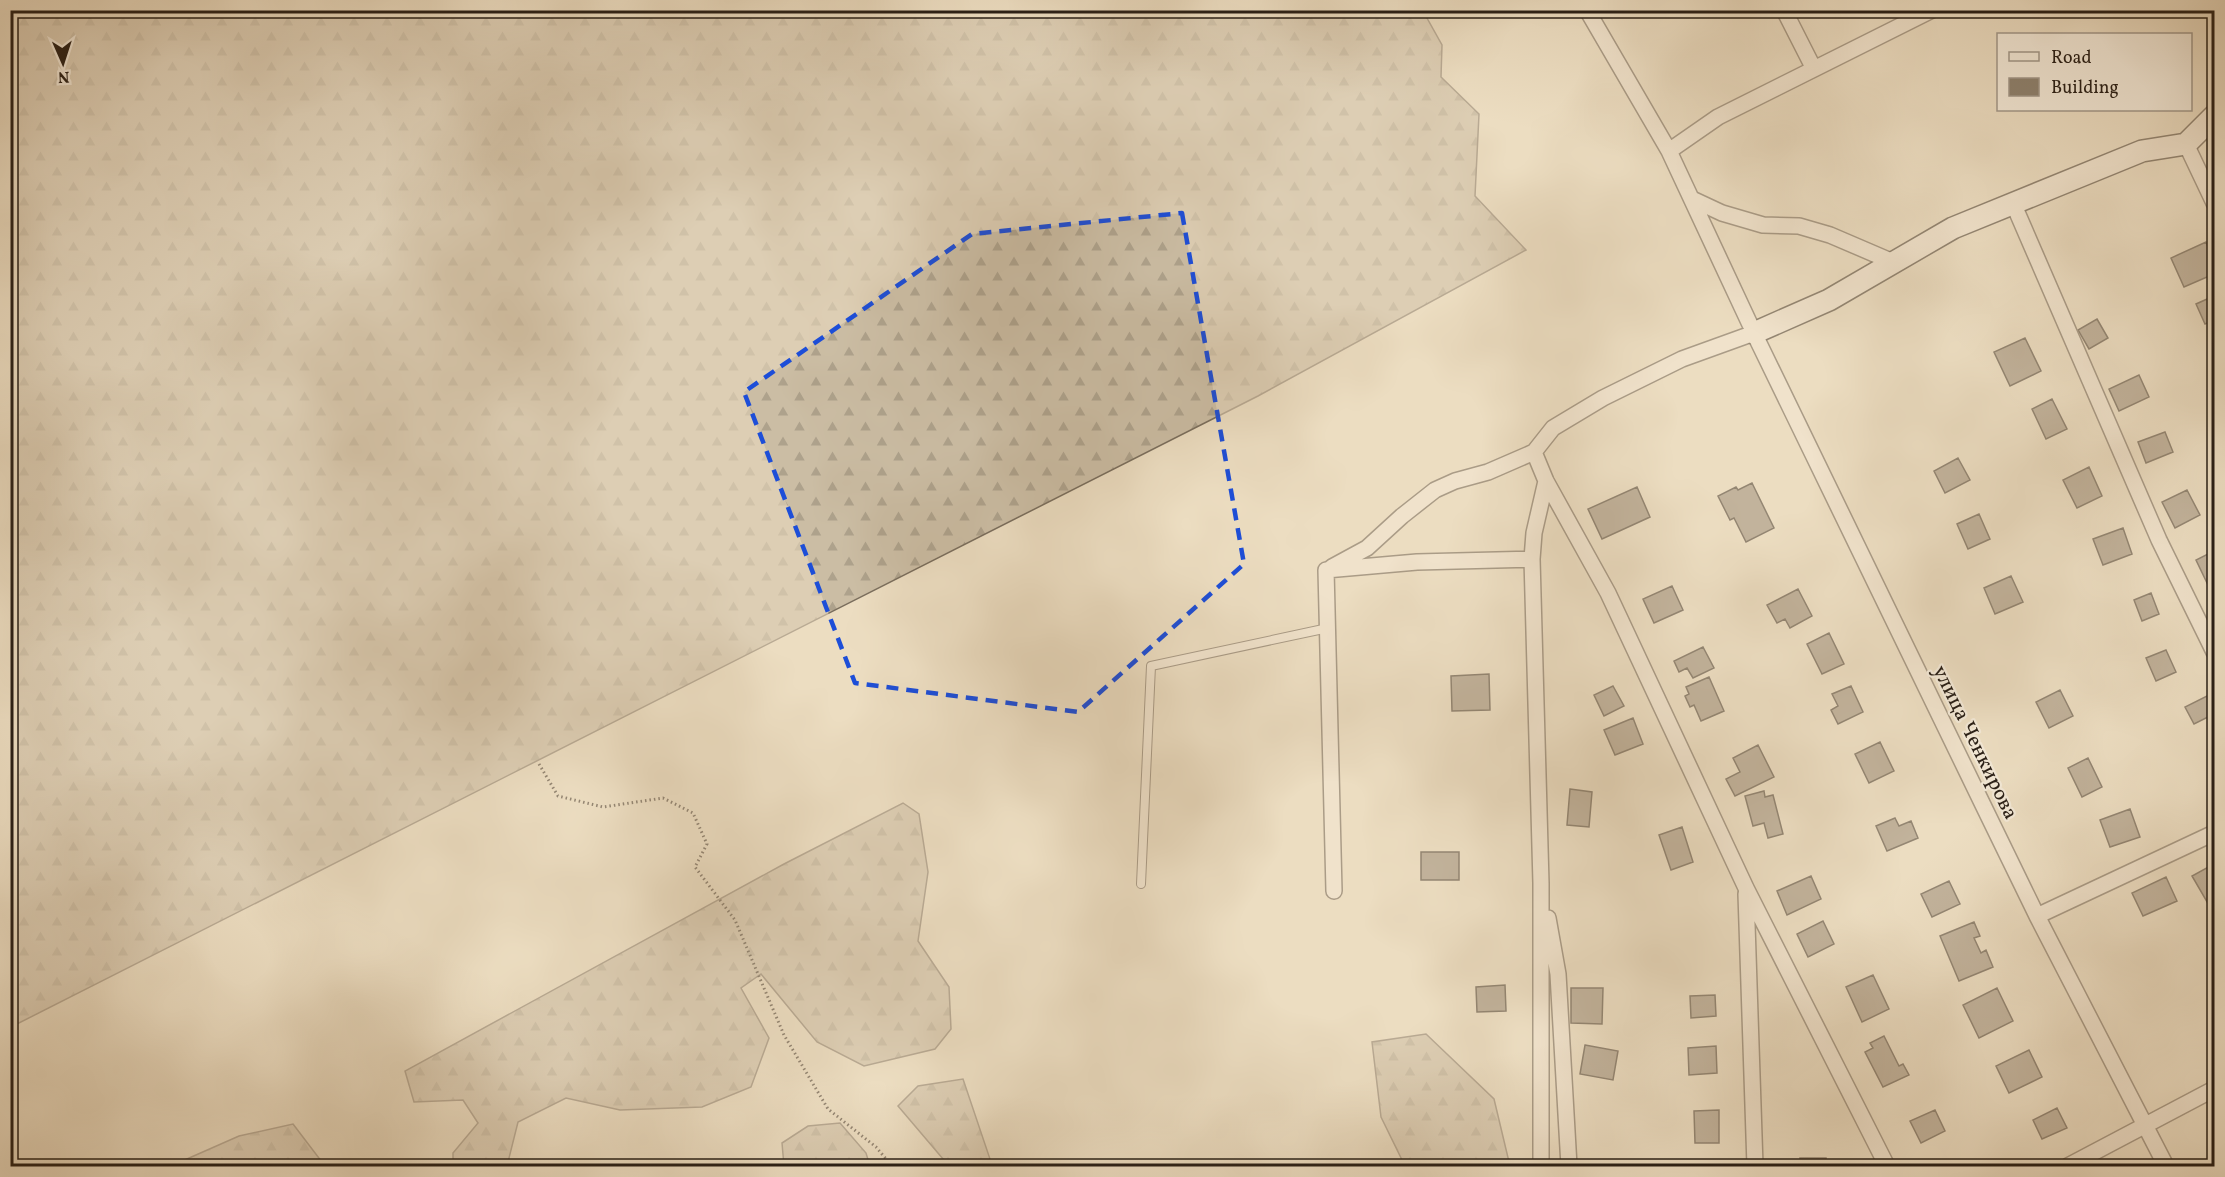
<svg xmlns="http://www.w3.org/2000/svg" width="2225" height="1177" font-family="Vollkorn,serif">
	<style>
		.forest { fill: url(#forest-firs); stroke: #7a6e5d; stroke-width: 1.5 }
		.building { fill: #8e826f; stroke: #291f16; stroke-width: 1.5 }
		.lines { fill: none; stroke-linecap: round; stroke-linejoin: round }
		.lane-casing { stroke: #5a4e41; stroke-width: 10 }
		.street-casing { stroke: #5a4e41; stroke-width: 18 }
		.secondary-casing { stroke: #291f16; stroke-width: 24 }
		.path { stroke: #291f16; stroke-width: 3; stroke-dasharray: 1.5 3; stroke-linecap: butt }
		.lane { stroke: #f3e9d7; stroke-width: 8 }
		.street { stroke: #f3e9d7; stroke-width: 15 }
		.secondary { stroke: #f3e9d7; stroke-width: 21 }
		.marked { fill: none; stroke: #1d4ed8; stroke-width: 4.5; stroke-dasharray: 12 8; stroke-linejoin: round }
		.labels { text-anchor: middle; stroke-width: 4.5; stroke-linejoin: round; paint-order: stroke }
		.street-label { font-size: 21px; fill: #291f16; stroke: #f3e9d7 }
	</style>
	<defs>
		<pattern id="forest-firs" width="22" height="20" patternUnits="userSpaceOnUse" patternTransform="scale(1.5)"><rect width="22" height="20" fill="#cbbda4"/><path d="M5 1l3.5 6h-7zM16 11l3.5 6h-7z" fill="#aea28c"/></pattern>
	</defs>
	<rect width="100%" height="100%" fill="#ecddc1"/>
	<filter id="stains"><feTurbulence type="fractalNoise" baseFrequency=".00333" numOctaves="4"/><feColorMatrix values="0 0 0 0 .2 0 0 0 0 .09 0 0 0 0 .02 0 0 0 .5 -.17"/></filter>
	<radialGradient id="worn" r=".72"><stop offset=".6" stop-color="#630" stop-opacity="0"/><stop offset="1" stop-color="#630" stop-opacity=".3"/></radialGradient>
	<path class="forest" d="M11 10 1423 11 1442 45 1441 77 1479 114 1475 196 1526 250 1258 396 11 1027Z
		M903 803 919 814 928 872 918 941 949 987 951 1029 935 1049 864 1066 817 1042 761 974 741 988 769 1038 751 1087 702 1107 620 1110 566 1098 518 1122 507 1166H453V1153L478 1123 463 1100 414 1102 405 1071 784 864Z
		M1426 1034 1494 1099 1510 1166H1405L1381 1117 1372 1042Z
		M963 1079 991 1162 983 1166H949L898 1106 918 1086Z
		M840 1123 866 1153 870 1166H784L782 1143 808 1126Z
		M293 1124 325 1166H171L239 1136Z"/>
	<path class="building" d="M2206 242 2214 261V274L2184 287 2171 258Z
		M2214 296V320L2205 324 2196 304Z
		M2097 319 2108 338 2089 349 2078 330Z
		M2025 338 2041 371 2010 386 1994 352Z
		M2139 375 2149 397 2119 411 2109 389Z
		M2052 399 2067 429 2046 439 2032 409Z
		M2165 432 2173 452 2146 463 2138 442Z
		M1958 458 1970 480 1945 493 1934 471Z
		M2089 467 2102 496 2077 508 2063 480Z
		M1752 483 1774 528 1746 542 1734 518 1730 520 1718 496 1736 487 1738 490Z
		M1637 487 1650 517 1602 539 1588 509Z
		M2187 490 2200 515 2175 528 2162 502Z
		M1979 514 1990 539 1968 549 1957 524Z
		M2123 528 2132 554 2103 565 2093 539Z
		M2214 551V582L2208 585 2196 560Z
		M2011 576 2023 602 1995 614 1984 588Z
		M1672 586 1683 610 1654 623 1643 599Z
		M1798 589 1812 616 1790 628 1785 619 1777 623 1767 605Z
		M2151 593 2159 614 2142 621 2134 600Z
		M1829 633 1844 664 1822 674 1807 644Z
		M1703 647 1714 668 1693 678 1687 668 1679 672 1674 661Z
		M2166 650 2176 672 2156 681 2146 658Z
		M1489 674 1490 710 1452 711 1451 676Z
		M1709 677 1724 711 1701 721 1694 705 1690 707 1685 696 1689 694 1686 687Z
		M1613 686 1624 706 1604 716 1594 695Z
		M1851 686 1863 712 1838 724 1831 710 1838 706 1832 694Z
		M2060 690 2073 716 2049 728 2036 702Z
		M2211 694 2214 700V714L2194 724 2185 707Z
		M1633 718 1643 744 1615 755 1604 730Z
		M1880 742 1894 771 1869 783 1855 754Z
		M1758 745 1774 777 1735 796 1726 779 1740 772 1733 758Z
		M2088 758 2102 787 2082 797 2068 768Z
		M1570 789 1592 792 1589 827 1567 825Z
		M1764 791 1765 797 1773 795 1783 834 1768 838 1764 823 1753 826 1745 796Z
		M2130 809 2140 837 2110 847 2100 820Z
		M1895 818 1899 826 1911 821 1918 838 1887 851 1876 826Z
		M1682 827 1693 862 1671 870 1659 835Z
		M1421 852H1459V880H1421Z
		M2212 865 2214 869V905L2210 907 2192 876Z
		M1811 876 1821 899 1787 915 1777 891Z
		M2166 877 2177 901 2143 916 2132 893Z
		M1949 881 1960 904 1932 917 1921 894Z
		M1823 921 1834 944 1808 957 1797 934Z
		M1974 922 1980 936 1974 938 1981 953 1986 950 1993 967 1959 981 1940 936Z
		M1873 975 1889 1009 1862 1022 1846 987Z
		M1505 985 1506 1011 1477 1012 1476 987Z
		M1571 988H1603L1602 1024 1571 1023Z
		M1997 988 2013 1021 1979 1038 1963 1005Z
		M1715 995 1716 1016 1691 1018 1690 996Z
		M1884 1036 1899 1066 1903 1064 1909 1075 1883 1087 1865 1052 1873 1048 1870 1043Z
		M1585 1045 1618 1051 1613 1080 1580 1074Z
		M1716 1046 1717 1073 1689 1075 1688 1048Z
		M2029 1050 2042 1077 2009 1093 1996 1066Z
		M2057 1108 2067 1128 2042 1139 2033 1120Z
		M1719 1110V1143H1695L1694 1111Z
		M1935 1110 1945 1131 1921 1143 1910 1121Z
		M1800 1158H1826V1166H1800Z"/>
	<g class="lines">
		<g class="lane-casing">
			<path id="lane" d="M1141 884 1151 666 1328 628"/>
		</g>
		<g class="street-casing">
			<path id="street" d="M1587 10 1669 151 1754 333 1983 805 2037 916 2166 1166
				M1784 10 1814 69
				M2186 144 2214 203
				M1669 151 1718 117 1932 10
				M1692 199 1722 213 1763 225 1799 226 1830 235 1893 262
				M2013 203 2159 540 2214 652
				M1534 452 1546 481 1608 593 1746 888 1887 1166
				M1332 567 1367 548 1402 516 1435 490 1455 481 1488 472 1534 452 1553 428 1603 398 1682 359 1754 333
				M1334 891 1326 570 1417 562 1532 559
				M1746 894 1755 1166
				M2037 916 2214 833
				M1548 918 1558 974 1569 1166
				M1541 1166V883L1532 559 1534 533 1546 481
				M2068 1166 2214 1089"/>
		</g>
		<g class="secondary-casing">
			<path id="secondary" d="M1754 333 1829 300 1953 228 2142 151 2186 144 2214 116"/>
		</g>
		<path class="path" d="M539 764 558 796 603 807 663 798 693 813 707 844 695 867 735 920 784 1035 828 1109 876 1147 892 1166"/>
		<use href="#lane" class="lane"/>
		<use href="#street" class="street"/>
		<use href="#secondary" class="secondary"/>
	</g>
	<path d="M0 0H2225V1177H0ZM1182 213 1244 564 1078 712 855 683 744 392 972 234Z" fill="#ecddc1" fill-opacity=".55" fill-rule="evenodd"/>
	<path class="marked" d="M1182 213 1244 564 1078 712 855 683 744 392 972 234Z"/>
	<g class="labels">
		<g class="street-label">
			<text transform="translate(1976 742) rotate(64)" y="7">улица Ченкирова</text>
		</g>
	</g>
	<rect width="2225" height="1177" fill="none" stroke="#ecddc1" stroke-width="36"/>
	<rect x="12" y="12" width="2201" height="1153" fill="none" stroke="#291f16" stroke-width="3"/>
	<rect x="18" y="18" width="2189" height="1141" fill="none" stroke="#291f16" stroke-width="1.5"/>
	<rect x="1997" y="33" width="195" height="78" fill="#f3e9d7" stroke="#a2988a" stroke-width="1.5"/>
	<rect x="2009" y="52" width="30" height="9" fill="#f3e9d7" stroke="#a2988a" stroke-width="1.5"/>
	<text x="2051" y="63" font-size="18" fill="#291f16">Road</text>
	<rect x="2009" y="78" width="30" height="18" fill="#8e826f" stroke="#a2988a" stroke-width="1.5"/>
	<text x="2051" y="93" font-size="18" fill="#291f16">Building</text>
	<g transform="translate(63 63) rotate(177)" stroke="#f3e9d7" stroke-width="4.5" paint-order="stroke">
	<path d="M0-4.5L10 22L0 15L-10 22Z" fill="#291f16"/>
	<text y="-9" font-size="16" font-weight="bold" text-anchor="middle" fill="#291f16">N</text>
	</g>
	<rect width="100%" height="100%" filter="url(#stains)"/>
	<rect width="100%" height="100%" fill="url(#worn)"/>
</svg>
